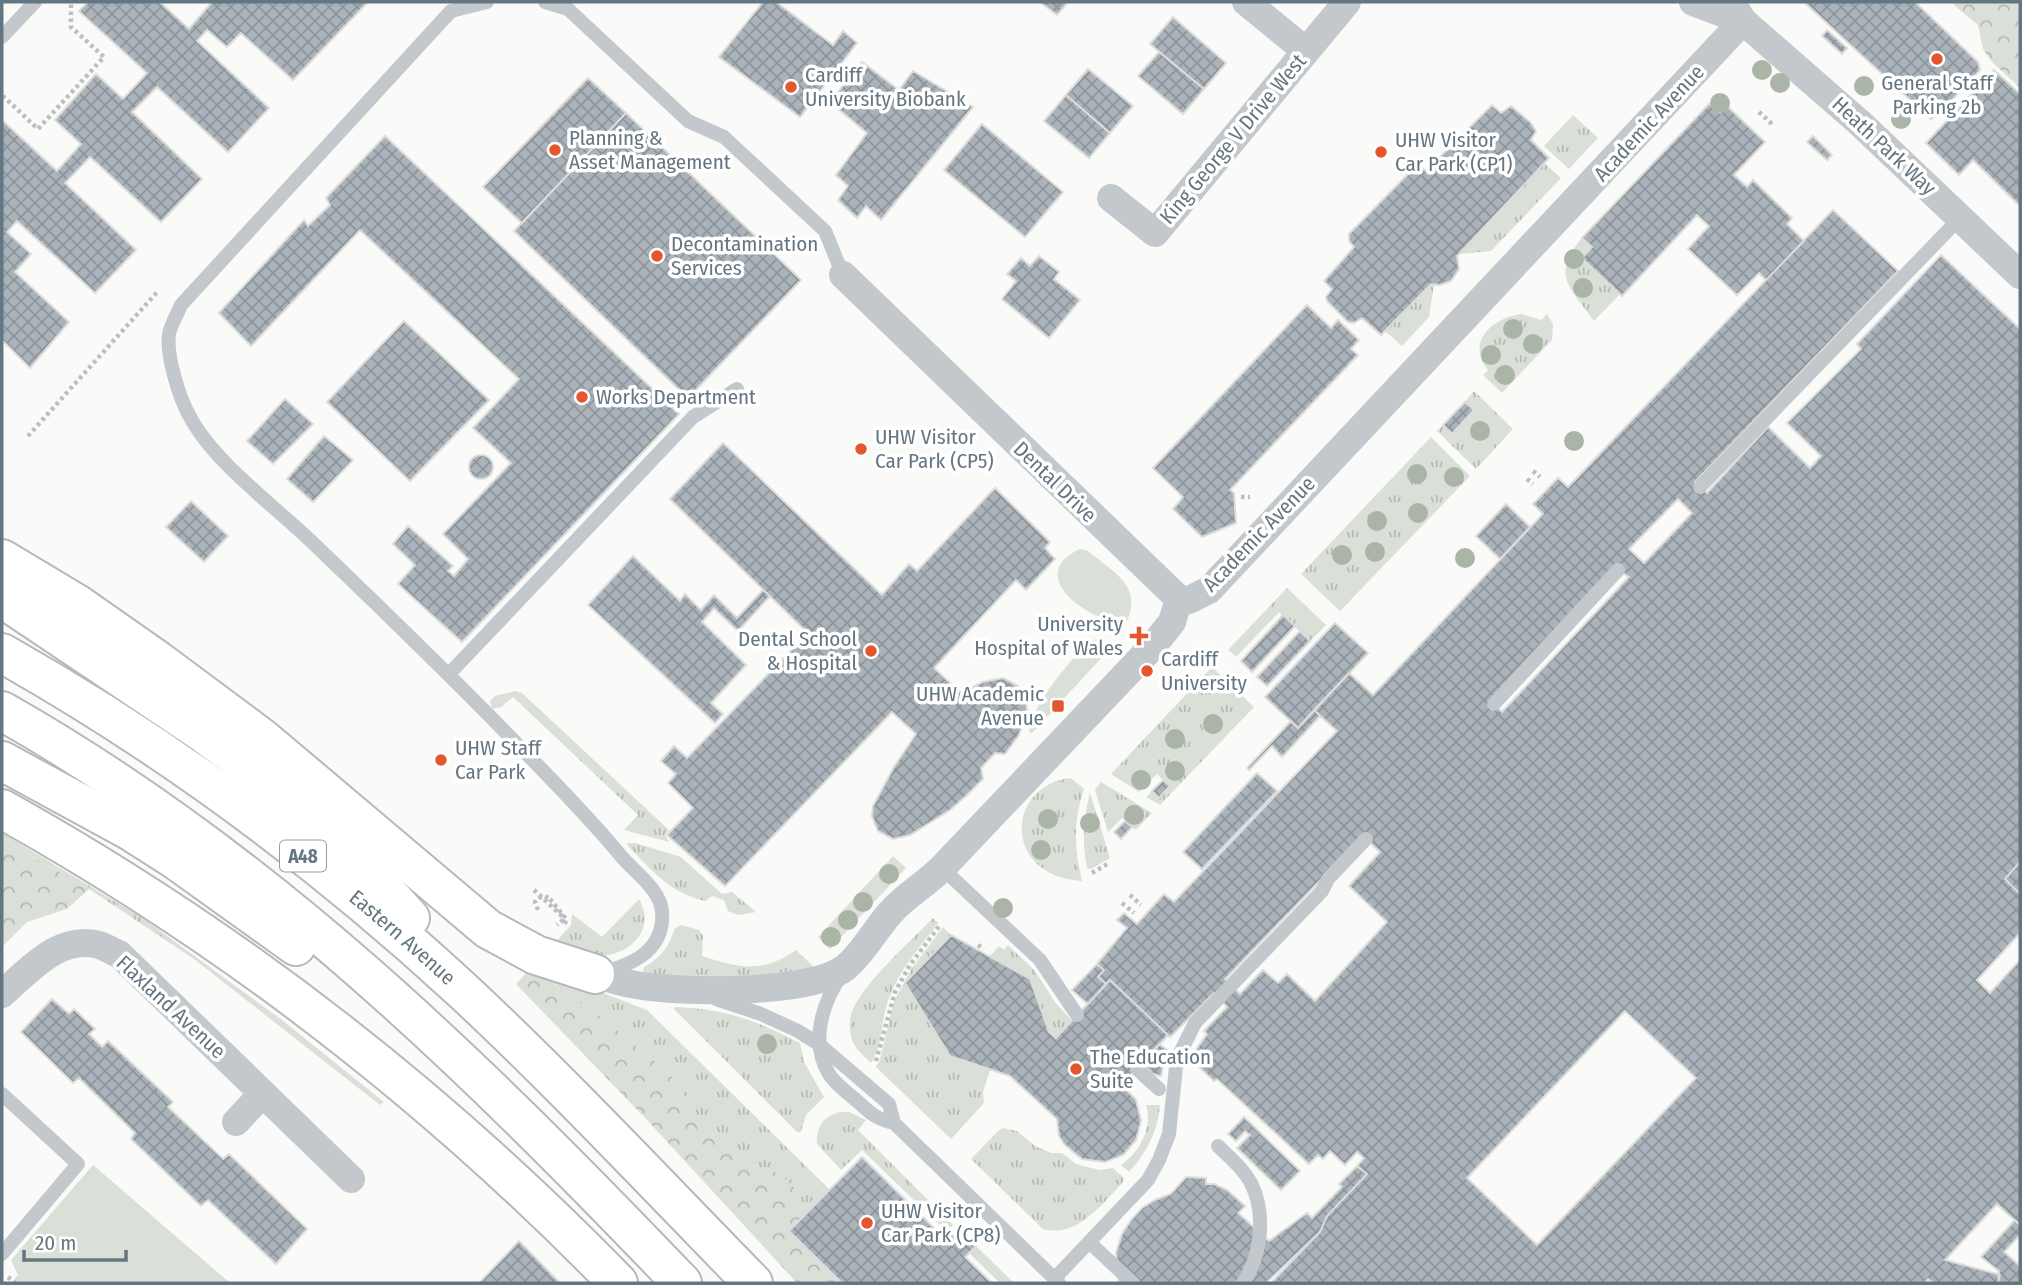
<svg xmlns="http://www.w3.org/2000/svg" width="2022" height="1285" font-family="'Fira Sans Condensed',sans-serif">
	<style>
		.grass { fill: url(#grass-tufts) }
		.forest { fill: url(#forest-crowns) }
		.garden { fill: #dadfd7 }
		.building { fill: url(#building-cross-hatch); stroke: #dcdcda; stroke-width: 2; fill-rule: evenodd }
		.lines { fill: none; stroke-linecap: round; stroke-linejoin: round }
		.highway-casing { stroke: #b4b9bd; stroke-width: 42 }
		.path { stroke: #bbbfc2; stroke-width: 4.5; stroke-dasharray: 3.5 3.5; stroke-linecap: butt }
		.lane { stroke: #c3c8cc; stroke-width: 14 }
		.street { stroke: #c3c8cc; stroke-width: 28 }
		.highway { stroke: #fff; stroke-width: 38 }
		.path-bridge { stroke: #bbbfc2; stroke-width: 4.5; stroke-dasharray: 3.5 3.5; stroke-linecap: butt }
		.tree { fill: #aab4a7 }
		.poi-dot { fill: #e4572e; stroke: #fff; stroke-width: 2.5 }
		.labels { text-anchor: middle; stroke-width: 7; stroke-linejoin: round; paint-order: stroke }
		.shield { fill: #fff; stroke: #939fa8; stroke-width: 2 }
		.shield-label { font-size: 19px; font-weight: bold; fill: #657683 }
		.poi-label { font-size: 21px; fill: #657683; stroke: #fff; text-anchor: start }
		.street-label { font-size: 21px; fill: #657683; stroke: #fff }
	</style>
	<defs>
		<pattern id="grass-tufts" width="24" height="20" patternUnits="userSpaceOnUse" patternTransform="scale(1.75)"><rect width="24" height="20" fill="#dadfd7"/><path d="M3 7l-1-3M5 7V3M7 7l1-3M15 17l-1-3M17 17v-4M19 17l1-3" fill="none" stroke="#b4b9b4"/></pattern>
		<pattern id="forest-crowns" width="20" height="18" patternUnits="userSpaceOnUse" patternTransform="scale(1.75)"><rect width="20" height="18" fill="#dadfd7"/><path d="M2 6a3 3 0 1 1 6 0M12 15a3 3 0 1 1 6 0" fill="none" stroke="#b4b9b4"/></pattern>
		<pattern id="building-cross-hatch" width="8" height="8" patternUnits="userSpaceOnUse" patternTransform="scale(1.75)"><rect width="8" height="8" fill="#aab3b9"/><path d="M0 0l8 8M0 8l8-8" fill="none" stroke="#8e969c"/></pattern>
	</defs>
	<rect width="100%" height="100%" fill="#fafaf8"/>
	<path class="grass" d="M1573 115 1598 138 1569 169 1544 146Z
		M1544 163 1561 178 1491 251 1459 254Z
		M1582 238 1592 247 1582 258 1620 294 1594 321C1570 287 1550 276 1582 238Z
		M1431 284H1434L1429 317 1402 346 1385 331Z
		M1522 314 1541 320 1547 314 1553 324 1552 340 1502 393 1483 375 1488 370C1465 342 1493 317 1522 314Z
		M1474 391 1513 429 1476 469 1437 431 1443 425 1452 434 1474 411 1465 402Z
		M1431 437 1470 476 1340 611 1301 574Z
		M1287 588 1326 625 1310 641 1279 612 1236 657 1228 650Z
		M1212 667 1254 707 1160 805 1146 797 1152 791 1159 798 1170 787 1157 774 1139 792 1111 774Z
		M515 691 522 693 669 830 665 835 669 842 624 830 638 815 513 697 501 707 492 709 490 701 495 696Z
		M1071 778 1084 789C1073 821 1074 849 1082 881 1001 876 1006 785 1071 778Z
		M1101 782 1152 813 1136 830 1122 818 1108 832 1095 790Z
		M1090 793 1110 858 1091 869 1087 868C1082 842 1083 819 1090 793Z
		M2 833 144 919 282 1020 384 1102 380 1105 194 959 89 889 2 839Z
		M627 843H635L681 857 722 894 732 892 756 912 738 915 728 911 724 900 712 896 705 901C668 892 654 872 628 846Z
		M639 899C657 930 629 957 596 956 582 955 566 948 553 945L571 925 572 914 602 937Z
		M933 918 938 923C920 947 899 970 889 998 881 1019 883 1044 871 1063 863 1055 854 1048 851 1037 850 1030 849 1022 851 1015 858 988 912 940 933 918Z
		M681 925 699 930 703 936 702 956C740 968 762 974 796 950L817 970 761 981 646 974 643 971 644 967C661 958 669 946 675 928Z
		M943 927 951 935 905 983 950 1056 990 1070 983 1092 984 1103 951 1139 876 1067 880 1060 894 1001 912 968Z
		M1008 945 1035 971 1055 1002 1072 1021 1056 1038 1049 1032 1030 979 990 956 999 946 1004 950Z
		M543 976 585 986 647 1010 830 1190 806 1214 799 1193 781 1175 753 1165 731 1152 708 1131 669 1073 586 1005Z
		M675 1007C726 1009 755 1020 800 1043L804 1062 824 1097 806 1115 801 1132H797L674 1009Z
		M1146 1105H1160C1158 1131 1146 1154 1129 1172L1121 1165C1139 1153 1153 1129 1146 1105Z
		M840 1112H849L866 1120 858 1130 953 1225 947 1232 862 1150 841 1170 817 1144C816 1127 823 1116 840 1112Z
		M1003 1128 1017 1131 1035 1146 1051 1153H1062L1076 1164 1099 1170 1113 1168 1124 1178 1123 1182C1102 1204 1078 1238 1043 1229L971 1159 997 1132Z
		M976 1246 1014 1283H1000L969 1253Z"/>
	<path class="forest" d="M1954 2H2020V88L1991 61 1983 49 1978 25 1955 6Z
		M2 839 89 889 67 909 27 922 2 947Z
		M533 966 543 976 586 1005 669 1073 708 1131 731 1152 753 1165 781 1174 799 1193 806 1214 789 1232 842 1283H797L648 1121 516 984Z"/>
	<path class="garden" d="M1080 549 1088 551C1113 572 1144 586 1126 623 1088 622 1023 575 1080 549Z
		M1098 638 1109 646 1106 653 1032 733 1029 732C1028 710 1078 647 1098 638Z
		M893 856 906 868 830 949 818 937Z
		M93 1165 230 1283H11L18 1275 11 1260Z"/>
	<path class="building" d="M88 2H160L189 29 212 2H368L293 80 241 33 227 47 207 30 197 41 269 108 228 152 157 87 132 112 202 179 161 222 90 157 65 183 136 250 95 293 17 221 7 232 31 254 15 272 69 322 30 368 2 340V120L57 171 81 144 55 120 96 74 123 99 147 73 79 11Z
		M763 2H776L833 45 843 31 857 43 800 117 719 57Z
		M1040 2H1068L1057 15Z
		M1804 2H1915L1978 62 1980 70 1938 115 1931 119Z
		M1173 17 1226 63 1204 89 1150 44Z
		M1827 30 1847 48 1842 54 1822 36Z
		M1159 52 1204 89 1183 114 1138 76Z
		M862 62 899 90 913 71 973 107 881 220 866 206 857 218 838 200 848 186 836 175 867 133 830 102Z
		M1088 69 1133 106 1110 133 1066 95Z
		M1994 70 2020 94V206L1973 160 1959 175 1926 143Z
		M588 78 626 113 522 223 483 187Z
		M1066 95 1110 133 1089 158 1044 121Z
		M1709 104 1720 113 1727 106 1765 142 1734 175 1747 187 1753 180 1792 218 1787 224 1804 241 1766 280 1759 273 1737 295 1688 249 1709 226 1697 215 1622 296 1582 258 1592 247 1582 238Z
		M1492 105 1501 113 1511 106 1530 122 1536 131 1531 140 1549 158 1457 256 1459 269 1451 281 1440 285 1431 284 1381 335 1362 318 1354 323 1348 322 1327 301 1326 297 1332 289 1324 281 1354 247 1349 241V234L1414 168 1421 167 1426 171Z
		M626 113 801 280 688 398 514 231Z
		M982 124 1063 192 1025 237 944 170Z
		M385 136 679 414 462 642 398 584 415 565 393 544 408 526 453 566 448 571 454 576 468 559 443 534 511 463 473 428 519 379 360 230 251 346 219 313 304 220 308 226 330 205 326 198Z
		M1813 136 1832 155 1827 160 1807 142Z
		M1833 210 1898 271 1695 482 1707 493 1768 427 1810 468 1821 456 1787 423 1861 349 1857 344 1941 255 2020 329V862L2005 879 2020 894V933L1977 980 1990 993 2020 960V1225L1997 1204 1945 1260 1997 1274 2000 1275 1998 1283H1933L1928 1279 1924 1283H1271L1320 1232 1327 1216 1367 1174 1357 1166 1364 1158 1357 1152 1345 1165 1330 1151 1323 1159 1318 1155 1309 1164 1217 1079 1214 1081 1199 1067 1195 1051 1207 1034 1204 1031 1227 1007 1214 993 1170 1037 1110 980 1106 984 1098 977 1104 970 1097 964 1127 928 1117 920 1124 913 1137 924 1164 894 1174 902 1337 731 1314 710 1349 673 1373 695 1543 514 1533 504 1539 498 1558 478 1568 487ZM1678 499 1692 513 1644 563 1629 549ZM1615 568 1629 577 1502 712 1491 701ZM1363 836 1380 852 1349 886 1387 922 1315 1001 1287 974 1278 983 1263 970 1240 994 1225 979ZM1625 1011 1696 1078 1537 1245 1467 1178Z
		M1039 256 1059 272 1054 279 1080 300 1049 338 1002 299 1016 281 1007 274 1021 258 1030 266Z
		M1307 305 1331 328 1338 320 1359 340 1351 349 1358 355 1230 490 1234 493 1236 523 1202 537 1173 509 1183 497 1153 468Z
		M404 321 489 400 410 481 327 402Z
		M285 399 313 424 273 464 247 441Z
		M1465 402 1474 410 1452 434 1443 425Z
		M324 436 353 460 313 502 287 479Z
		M723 443 882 595 909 564 917 571 995 488 1050 542 1045 548 1055 559 1026 590 1016 580 934 668 961 693 983 682 1003 678 1018 686 1026 700 1027 710 1019 735 1005 754 995 753 981 768 983 779 967 795 950 810 910 835 893 839 878 831 872 816 873 806 894 767 916 734 892 712 725 886 667 835 693 808 668 783 676 774 661 761 674 746 687 758 808 633 670 499Z
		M469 467a12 12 0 1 1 24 0a12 12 0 1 1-24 0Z
		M191 501 228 536 204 562 166 527Z
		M1506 504 1530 527 1500 559 1476 536Z
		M633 556 680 601 685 594 701 610 714 595 737 618 763 590 770 596 738 631 714 608 702 622 746 665 711 703 723 714 715 723 588 605Z
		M1283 615 1295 626 1252 672 1241 661Z
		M1335 623 1368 653 1298 728 1265 697Z
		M1300 631 1310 641 1267 686 1257 677Z
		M1314 710 1320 716 1282 757 1272 746 1249 770 1247 768 1291 721 1298 728Z
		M1257 773 1277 791 1202 869 1183 852Z
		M1163 780 1170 786 1159 798 1152 791Z
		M1125 821 1132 827 1121 839 1114 832Z
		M2020 862V894L2005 879Z
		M951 935 1030 979 1049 1032 1056 1038 1110 980 1168 1035 1122 1085 1136 1100 1141 1121 1136 1140 1123 1155 1105 1162 1082 1159 1064 1144 1059 1136 1057 1119 1010 1076 950 1056 905 983Z
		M1097 964 1104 970 1098 977 1106 984 1088 1004 1072 990Z
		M52 999 69 1014 74 1009 95 1029 89 1034 102 1047 108 1041 173 1102 168 1107 223 1159 229 1154 307 1229 276 1264 208 1200 201 1206 131 1139 135 1133 79 1078 73 1083 21 1032Z
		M1159 1044 1167 1050 1161 1076 1153 1074 1141 1063Z
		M1244 1117 1300 1171 1281 1190 1237 1148 1250 1135 1245 1131 1236 1141 1228 1134Z
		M862 1157 942 1236 948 1230 955 1237 960 1231 976 1246 965 1257 992 1283H842L789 1231Z
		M1357 1166 1367 1174 1327 1216 1320 1232 1266 1283H1119L1116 1253 1122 1234 1131 1220 1142 1208 1155 1200 1171 1194 1186 1177 1206 1178V1184H1214L1227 1190 1245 1206 1238 1213 1269 1241 1307 1213 1312 1218 1342 1187 1339 1184Z
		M2015 1220 2020 1225V1283H1998L1999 1271 1981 1257Z
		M2020 1235V1266L2004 1252Z
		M519 1241 560 1283H479Z"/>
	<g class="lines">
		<g class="highway-casing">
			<g id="highway">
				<path d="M2 559 77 604 157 660 263 739 488 929 536 955 595 974"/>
				<path d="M2 598 205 734 311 814 363 866 410 918"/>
				<path id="s1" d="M2 653C167 746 322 861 462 990 563 1084 657 1185 753 1283"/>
				<path d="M2 711C265 860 475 1067 682 1283"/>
				<path d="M2 761 129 830 176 860 296 946"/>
				<path d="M2 809C230 936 436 1096 618 1283"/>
			</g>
		</g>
		<path class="path" d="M2 97H4L38 129 104 57 71 27V2
			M1759 112 1772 124
			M28 436 159 290
			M1533 471 1540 477
			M1527 479 1533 484
			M1241 497H1250
			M1092 873 1109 863
			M534 890 562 916 563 920 557 925
			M1130 895 1141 905
			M550 899 567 920 563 926
			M1122 903 1134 913
			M978 945 984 949
			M876 1061 895 992 910 965 940 925
			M958 1234 967 1243
			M8 1277 15 1283"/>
		<path class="lane" d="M487 2 451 11 181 305C178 313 171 324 169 334 166 355 179 397 189 415 213 462 276 507 314 544 384 611 453 678 521 748 555 783 590 818 621 856 634 872 660 889 662 911 665 949 635 964 603 972
			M545 2 568 9 688 121 724 137 825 231 843 275
			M2 37 35 2
			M1700 487 1960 218
			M449 674 693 417 737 389
			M1494 704 1618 570
			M942 868 1040 960 1077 1015
			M841 976C822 1003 810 1043 829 1074 835 1084 848 1093 857 1101 870 1113 876 1119 894 1123L1059 1283
			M716 999 761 1014 798 1031 820 1045 889 1104 894 1123
			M1137 1069 1159 1089
			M2 1094 78 1164 2 1254
			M1218 1146C1229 1157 1243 1168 1251 1183 1266 1213 1262 1255 1243 1283
			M1089 1242 1133 1283
			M1054 1279 1148 1180 1159 1160 1169 1134 1176 1067 1180 1053 1195 1023 1322 891 1328 879 1366 839"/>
		<path class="street" d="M1246 2 1306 51
			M1693 2 1743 21
			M1731 2 1743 21 1861 124 2020 275
			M1111 198 1155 233 1347 2
			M843 275 1179 599
			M1179 599 1189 600 1209 590 1743 21
			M595 974C609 978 622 983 636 985 679 993 813 995 846 967 862 954 876 929 890 913 906 895 925 885 942 868L1152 647 1172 622 1179 599
			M2 994C29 971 59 934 99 945 106 947 113 952 119 954L351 1179
			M236 1122 262 1094"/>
		<use href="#highway" class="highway"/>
		<path class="path-bridge" d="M538 910 535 902 538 898 545 896 550 899"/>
	</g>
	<g class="tree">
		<circle cx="1762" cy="70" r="10"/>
		<circle cx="1780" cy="83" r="10"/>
		<circle cx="1864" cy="86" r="10"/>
		<circle cx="1720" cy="103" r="10"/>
		<circle cx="1901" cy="119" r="10"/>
		<circle cx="1574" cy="259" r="10"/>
		<circle cx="1583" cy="288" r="10"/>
		<circle cx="1513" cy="329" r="10"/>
		<circle cx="1533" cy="344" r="10"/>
		<circle cx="1491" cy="355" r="10"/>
		<circle cx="1505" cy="375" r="10"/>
		<circle cx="1480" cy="431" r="10"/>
		<circle cx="1574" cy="441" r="10"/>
		<circle cx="1417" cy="474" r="10"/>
		<circle cx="1454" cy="477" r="10"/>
		<circle cx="1418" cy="513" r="10"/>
		<circle cx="1377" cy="521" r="10"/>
		<circle cx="1375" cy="552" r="10"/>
		<circle cx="1342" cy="555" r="10"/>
		<circle cx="1465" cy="558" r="10"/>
		<circle cx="1213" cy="724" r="10"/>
		<circle cx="1175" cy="739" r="10"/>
		<circle cx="1175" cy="771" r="10"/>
		<circle cx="1141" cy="780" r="10"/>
		<circle cx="1134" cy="815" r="10"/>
		<circle cx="1048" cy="819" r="10"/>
		<circle cx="1090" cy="823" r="10"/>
		<circle cx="1041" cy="850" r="10"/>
		<circle cx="889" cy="874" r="10"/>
		<circle cx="863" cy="902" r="10"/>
		<circle cx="1003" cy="908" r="10"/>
		<circle cx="848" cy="920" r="10"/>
		<circle cx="831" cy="937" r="10"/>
		<circle cx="767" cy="1044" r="10"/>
	</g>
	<g class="poi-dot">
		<circle cx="1937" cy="59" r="7"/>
		<circle cx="791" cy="87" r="7"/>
		<circle cx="555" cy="150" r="7"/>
		<circle cx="1381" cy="152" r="7"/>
		<circle cx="657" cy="256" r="7"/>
		<circle cx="582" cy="397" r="7"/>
		<circle cx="861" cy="449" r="7"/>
		<path d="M1135.5 625.5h7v7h7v7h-7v7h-7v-7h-7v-7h7z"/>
		<circle cx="871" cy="651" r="7"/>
		<circle cx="1147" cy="671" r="7"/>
		<rect x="1051" y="699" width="14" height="14" rx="3.5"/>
		<circle cx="441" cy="760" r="7"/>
		<circle cx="1076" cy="1069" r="7"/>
		<circle cx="867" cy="1223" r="7"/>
	</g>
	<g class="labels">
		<rect class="shield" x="280" y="840.5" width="46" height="31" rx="5"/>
		<g class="shield-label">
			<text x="303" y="863">A48</text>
		</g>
		<g class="poi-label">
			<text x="805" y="82">Cardiff<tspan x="805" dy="24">University Biobank</tspan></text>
			<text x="1937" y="90" text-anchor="middle">General Staff<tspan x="1937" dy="24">Parking 2b</tspan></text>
			<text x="569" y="145">Planning &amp;<tspan x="569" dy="24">Asset Management</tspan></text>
			<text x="1395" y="147">UHW Visitor<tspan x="1395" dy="24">Car Park (CP1)</tspan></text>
			<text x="671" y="251">Decontamination<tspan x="671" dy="24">Services</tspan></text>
			<text x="596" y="404">Works Department</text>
			<text x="875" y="444">UHW Visitor<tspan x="875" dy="24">Car Park (CP5)</tspan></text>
			<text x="1123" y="631" text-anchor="end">University<tspan x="1123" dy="24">Hospital of Wales</tspan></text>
			<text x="857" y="646" text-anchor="end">Dental School<tspan x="857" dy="24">&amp; Hospital</tspan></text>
			<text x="1161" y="666">Cardiff<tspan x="1161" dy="24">University</tspan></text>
			<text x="1044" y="701" text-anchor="end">UHW Academic<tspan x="1044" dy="24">Avenue</tspan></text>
			<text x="455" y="755">UHW Staff<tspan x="455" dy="24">Car Park</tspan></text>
			<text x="1090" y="1064">The Education<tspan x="1090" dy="24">Suite</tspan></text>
			<text x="881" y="1218">UHW Visitor<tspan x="881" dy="24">Car Park (CP8)</tspan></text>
		</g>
		<g class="street-label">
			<text transform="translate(1649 123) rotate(-47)" y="7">Academic Avenue</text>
			<text transform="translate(1233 139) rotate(-50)" y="7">King George V Drive West</text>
			<text transform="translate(1884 146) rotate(43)" y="7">Heath Park Way</text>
			<text transform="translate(1055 482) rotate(44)" y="7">Dental Drive</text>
			<text transform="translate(1259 534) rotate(-46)" y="7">Academic Avenue</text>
			<text dy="7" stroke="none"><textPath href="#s1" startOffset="492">Eastern Avenue</textPath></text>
			<text transform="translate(171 1007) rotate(43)" y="7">Flaxland Avenue</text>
		</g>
	</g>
	<rect width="2022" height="1285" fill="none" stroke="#657683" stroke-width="7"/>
	<path d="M24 1250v10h102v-10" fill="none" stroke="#657683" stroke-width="3.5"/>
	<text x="35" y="1250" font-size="21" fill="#657683" stroke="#ffffff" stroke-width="5" paint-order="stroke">20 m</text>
</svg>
